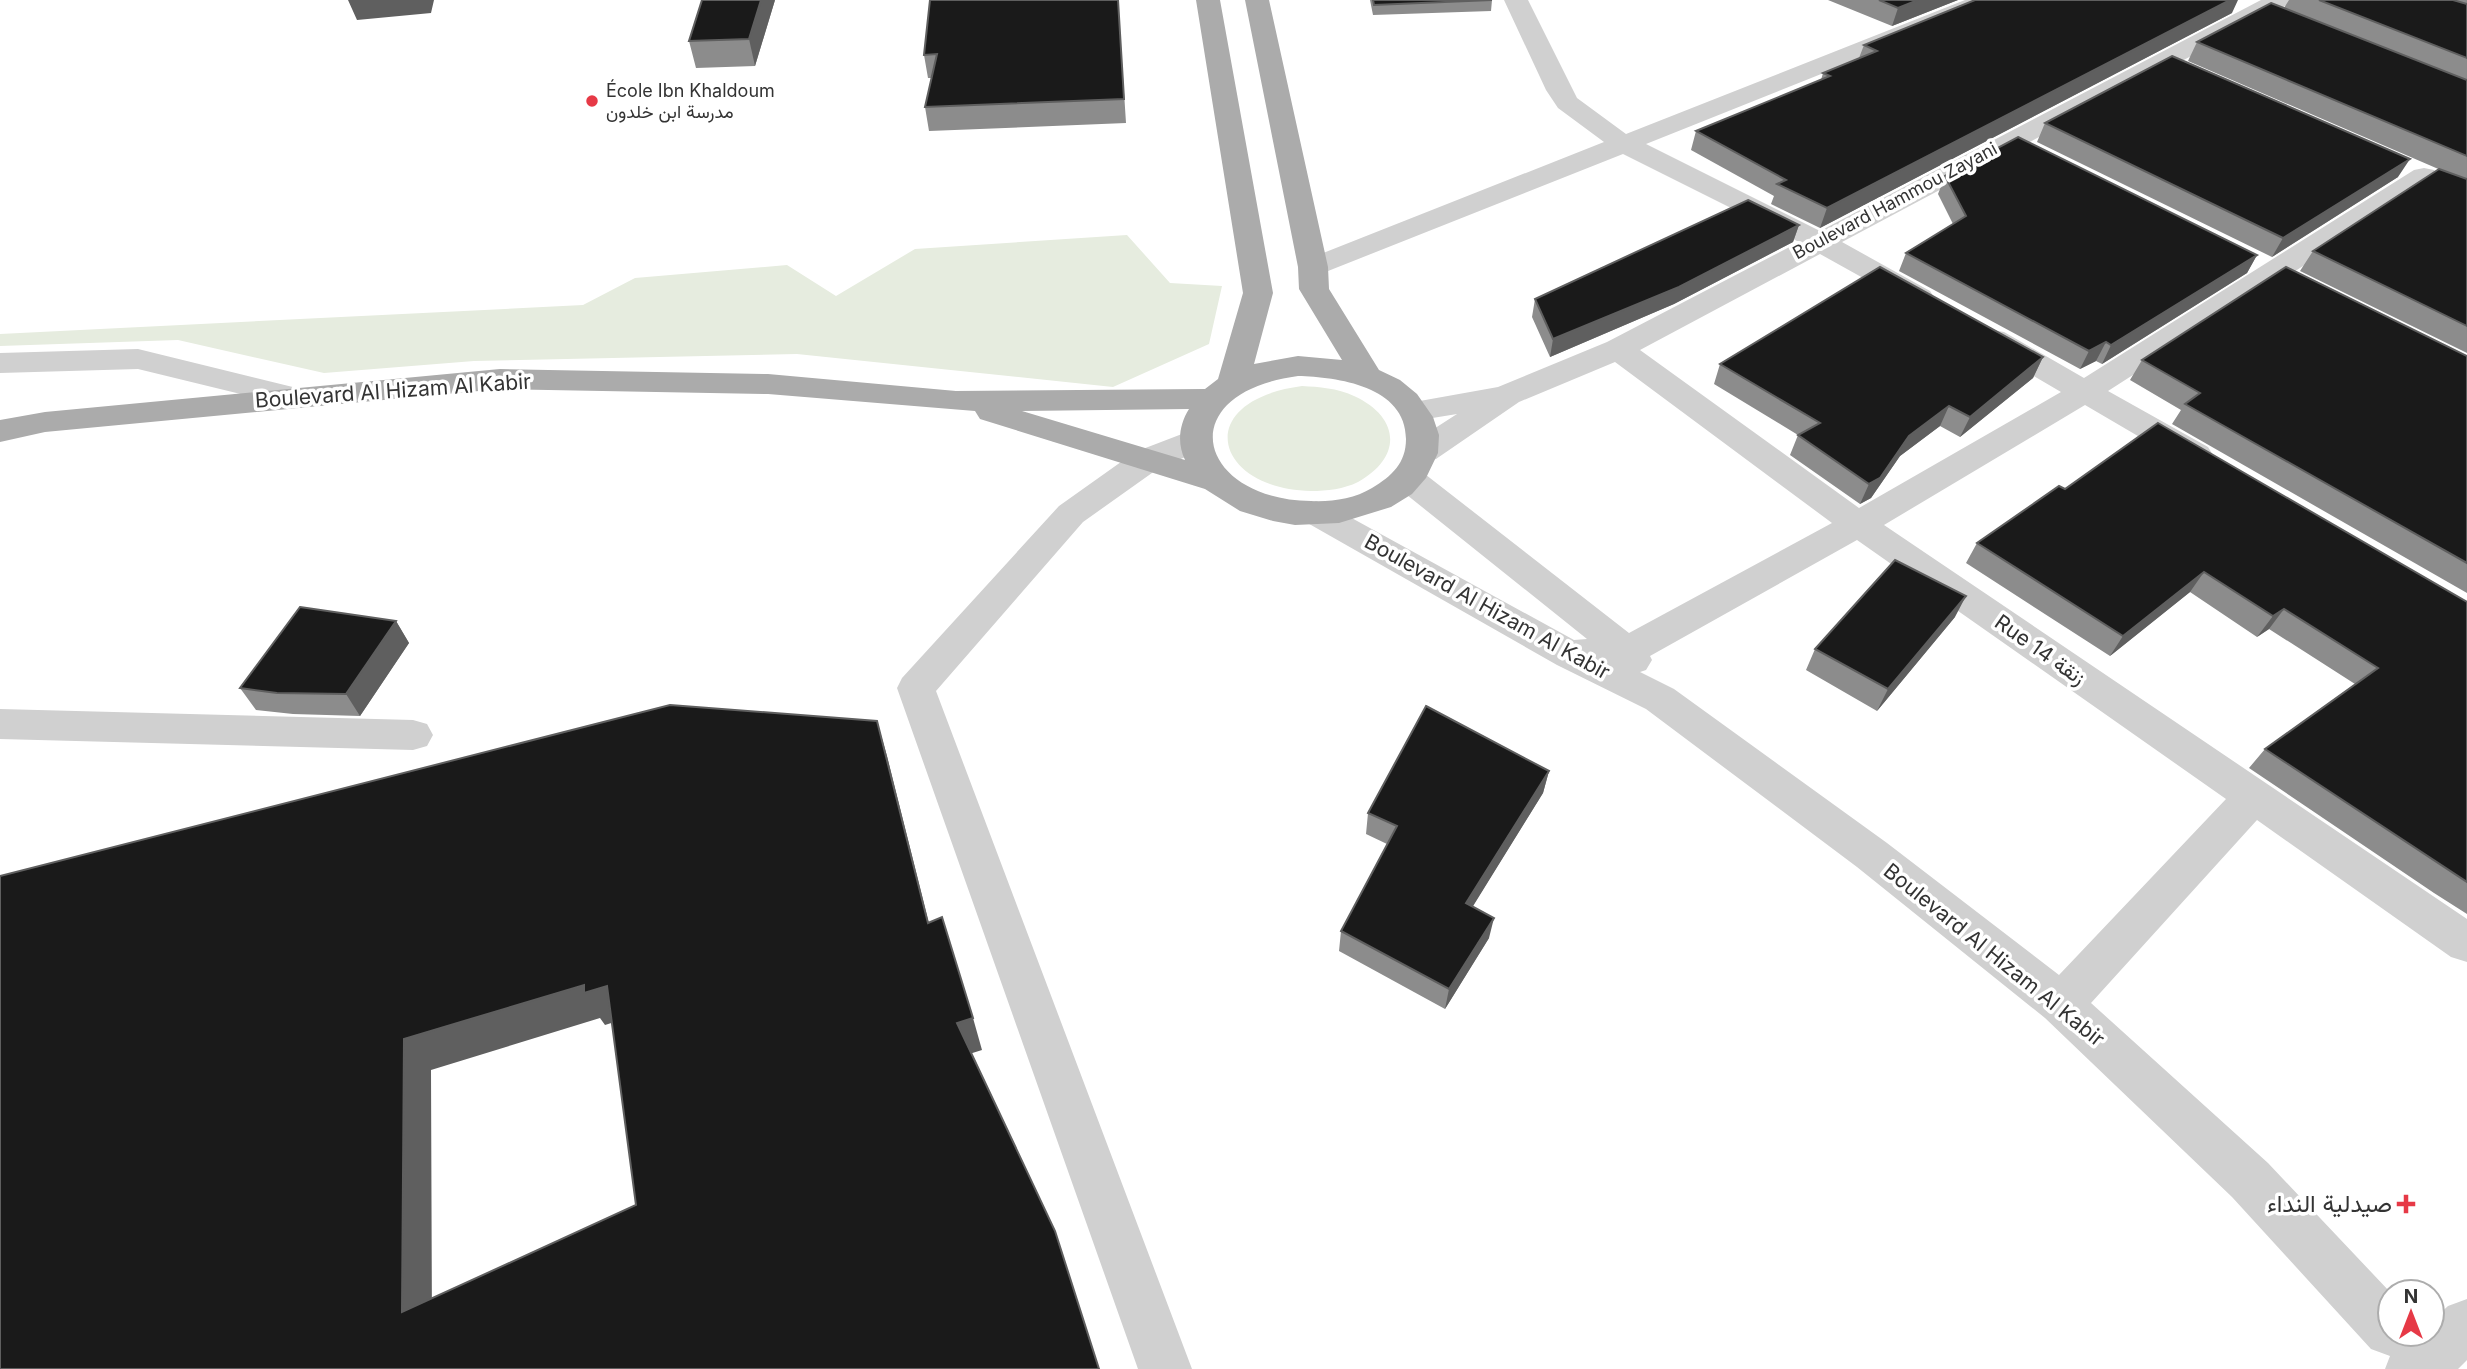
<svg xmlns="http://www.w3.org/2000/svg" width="2467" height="1369" font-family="Inter,Vazirmatn,sans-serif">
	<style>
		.green { fill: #e6ecdf }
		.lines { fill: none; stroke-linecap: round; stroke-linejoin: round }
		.minor { fill: #d0d0d0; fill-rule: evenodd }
		.major { fill: #ababab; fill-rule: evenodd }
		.wall { fill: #8c8c8c }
		.shaded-wall { fill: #5f5f5f }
		.building { fill: #1a1a1a; stroke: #5f5f5f; stroke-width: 2; fill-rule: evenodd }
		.poi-dot { fill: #e63946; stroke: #fff; stroke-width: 2.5 }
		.labels { text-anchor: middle; stroke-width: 7; stroke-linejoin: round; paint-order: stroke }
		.far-poi-label { font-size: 18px; fill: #333; stroke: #fff; text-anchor: start }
		.far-street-label { font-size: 18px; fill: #333; stroke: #fff }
		.street-label { font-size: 21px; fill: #333; stroke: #fff }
		.near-poi-label { font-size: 24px; fill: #333; stroke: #fff; text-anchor: end }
	</style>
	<rect width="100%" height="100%" fill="#fff"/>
	<path class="green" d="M1127 235 1170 283 1222 286 1209 344 1113 387 797 354 474 361 324 373 178 340 0 346V334L583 305 635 278 787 265 836 296 915 249Z
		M1302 386C1319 387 1337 388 1354 396 1400 417 1403 457 1358 482 1344 489 1327 491 1311 491 1214 489 1190 401 1302 386Z"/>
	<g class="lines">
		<path class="minor" d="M1504 0H1528L1577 98 1626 134 1965 0H1998L1994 5 1646 144 1820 231 2261 0H2291L2287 5 1842 242 1930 291 1934 297 1930 303 1919 306 1908 303 1820 254 1640 350 1859 508 2061 392 1982 346 1978 339 1982 332 1993 330 2004 332 2084 378 2414 170 2424 168 2434 170 2438 176 2434 182 2108 391 2208 447 2213 455 2208 463 2196 466 2184 463 2085 405 1884 525 2467 919V962L2451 957 2257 820 2091 1003 2268 1163 2390 1292V1334H2415L2414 1337 2417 1334H2432V1321L2448 1306 2467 1299V1360L2458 1369H2385L2390 1356 2371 1349 2232 1197 2045 1018 1857 867 1646 709 1557 665 1304 521 1299 513 1304 505 1316 501 1328 505 1574 640 1587 639 1397 487 1392 479 1397 471 1409 468 1421 471 1629 633 1832 523 1615 362 1519 402 1436 459 1424 462 1412 459 1407 451 1412 443 1457 414 1414 421 1403 418 1398 411 1403 404 1498 387 1607 342 1799 242 1623 154 1323 273 1313 276 1303 273 1298 267 1303 261 1604 142 1558 108 1546 90ZM1857 540 2226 799 2059 975 1887 843 1674 689 1640 672 1646 670 1652 660 1650 656Z
			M138 349 305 390 310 397 305 404 294 407 138 369 0 373V353Z
			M1195 429 1207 432 1212 440 1207 448 1159 468 1083 522 936 691 1192 1369H1138L897 688 902 678 1059 506 1135 452Z
			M0 709 413 720 427 724 433 735 427 746 413 750 0 739Z"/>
		<path class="major" d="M1196 0H1220L1273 293 1254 364 1298 356 1342 360 1299 289 1298 267 1245 0H1269L1328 267 1329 289 1379 370 1400 380 1417 394 1433 417 1439 435 1438 453 1426 478 1412 494 1391 507 1339 523 1295 525 1273 521 1240 511 1205 489 980 419 975 411 768 394 500 389 45 432 0 442V420L45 412 500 369 768 374 956 391 1205 389 1218 379 1243 293ZM1298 376C1337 377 1406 386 1406 439 1406 463 1392 476 1372 488 1354 499 1331 502 1311 501 1196 499 1170 393 1298 376ZM1189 409C1179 425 1177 443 1185 460L1022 411Z"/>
	</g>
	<path class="wall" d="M775 0 755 66 696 68 689 41Z
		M1118 0 1126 123 929 131 925 107 932 78H928L924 55Z
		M1370 0H1492L1491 11 1373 15Z
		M1828 0H1958L1892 26Z
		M2289 0H2467V353L2300 271 2313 251 2443 171 2188 61 2197 42 2284 8Z
		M2232 13 1820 228 1771 204 1774 196 1691 150 1696 131 1821 80 1823 73 1859 58 1864 45Z
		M2045 123 2398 177 2272 257 2037 142Z
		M1945 176 2257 255 2247 273 2102 364 2096 361 2080 369 1899 271 1906 253 1953 224 1938 194Z
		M1799 225 1793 242 1674 304 1550 357 1532 317 1535 299Z
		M2467 356V593L2172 424 2181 410 2130 380 2142 360Z
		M2043 357 2033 378 1960 437 1940 426 1900 456 1871 498 1860 504 1790 455 1798 435 1714 384 1720 364Z
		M2065 489 2467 602V914L2434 893 2249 768 2265 749 2355 684 2269 629 2257 637 2190 592 2110 656 1966 563 1977 543Z
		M1955 617 1877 711 1806 670 1815 649Z
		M396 621 409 643 360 716 293 714 256 710 240 688Z
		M1549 771 1543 793 1472 907 1489 938 1445 1009 1339 951 1341 931 1387 844 1366 834 1368 813Z"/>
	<path class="shaded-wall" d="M348 0H434L431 13 357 20Z
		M761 0H775L755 66 749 39Z
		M1918 0H1958L1892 26 1898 8Z
		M2230 0H2238L2232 13 1820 228 1827 208Z
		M2410 159 2398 177 2272 257 2283 238Z
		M1799 225 1793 242 1674 304 1550 357 1553 339Z
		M2257 255 2247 273 2102 364 2111 345Z
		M2106 342 2096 361 2080 369 2089 351Z
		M2043 357 2033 378 1960 437 1970 417Z
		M1949 406 1940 426 1900 456 1871 498 1860 504 1869 484 1909 436Z
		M2204 572 2190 592 2110 656 2123 636Z
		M1966 596 1955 617 1877 711 1888 689Z
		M2284 609 2269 629 2257 637 2273 616Z
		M396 621 409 643 360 716 346 694Z
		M877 721 887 756 937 956 928 923Z
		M1549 771 1543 793 1462 924 1466 903Z
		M1494 918 1489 938 1445 1009 1449 989Z
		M584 985 607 986 627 1018 605 1025 600 1018 431 1070 432 1337 402 1312 404 1039Z
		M973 1018 982 1050 966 1055 957 1023Z"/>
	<path class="building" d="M702 0H761L749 39 689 41Z
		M930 0H1118L1124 99 925 107 937 54 924 55Z
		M1373 0H1492L1374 5Z
		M1879 0H1918L1898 8Z
		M1975 0H2230L1827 208 1777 184 1786 180 1696 131 1830 76 1823 73 1877 51 1864 45Z
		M2319 0H2453L2467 4V58Z
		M2271 3 2467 80V156L2197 42Z
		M2172 56 2410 159 2283 238 2045 123Z
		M2018 137 2257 255 2111 345 2106 342 2089 351 1906 253 1966 216 1945 176Z
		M2439 169 2467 179V326L2313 251Z
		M1748 200 1799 225 1679 287 1553 339 1535 299Z
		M1880 267 2043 357 1970 417 1949 406 1909 436 1880 478 1869 484 1798 435 1820 423 1720 364Z
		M2286 267 2467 356V563L2185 404 2200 393 2142 360Z
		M2158 423 2467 602V882L2265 749 2378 668 2284 609 2273 616 2204 572 2123 636 1977 543 2059 486 2065 489Z
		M1895 560 1966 596 1888 689 1815 649Z
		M300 607 396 621 346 694 277 693 240 688Z
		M670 705 877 721 928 923 942 917 973 1018 957 1023 1055 1231 1099 1369H0V876ZM584 985V993L607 986 636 1205 402 1312 404 1039Z
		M1426 706 1549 771 1466 903 1494 918 1449 989 1341 931 1397 826 1368 813Z"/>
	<g class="poi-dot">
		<circle cx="592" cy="101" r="7"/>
		<path d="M2402.5 1193.5h7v7h7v7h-7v7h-7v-7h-7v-7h7z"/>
	</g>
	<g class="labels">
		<g class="far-poi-label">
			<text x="606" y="97">École Ibn Khaldoum<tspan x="606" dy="21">مدرسة ابن خلدون</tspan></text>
		</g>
		<g class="far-street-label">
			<text transform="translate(1895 201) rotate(-28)" y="6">Boulevard Hammou Zayani</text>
		</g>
		<g class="street-label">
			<text transform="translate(393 391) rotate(-4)" y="7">Boulevard Al Hizam Al Kabir</text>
			<text transform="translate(1487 607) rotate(29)" y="7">Boulevard Al Hizam Al Kabir</text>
			<text transform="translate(2040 650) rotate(35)" y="7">Rue 14 زنقة</text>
			<text transform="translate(1994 955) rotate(39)" y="7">Boulevard Al Hizam Al Kabir</text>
		</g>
		<g class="near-poi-label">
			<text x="2392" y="1212">صيدلية النداء</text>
		</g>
	</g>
	<g transform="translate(2411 1313)"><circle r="33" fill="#ffffff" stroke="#adadad" stroke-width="2"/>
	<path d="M0-5L12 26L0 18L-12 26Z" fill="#e63946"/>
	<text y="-10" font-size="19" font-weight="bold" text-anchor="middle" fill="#333333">N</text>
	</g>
</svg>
